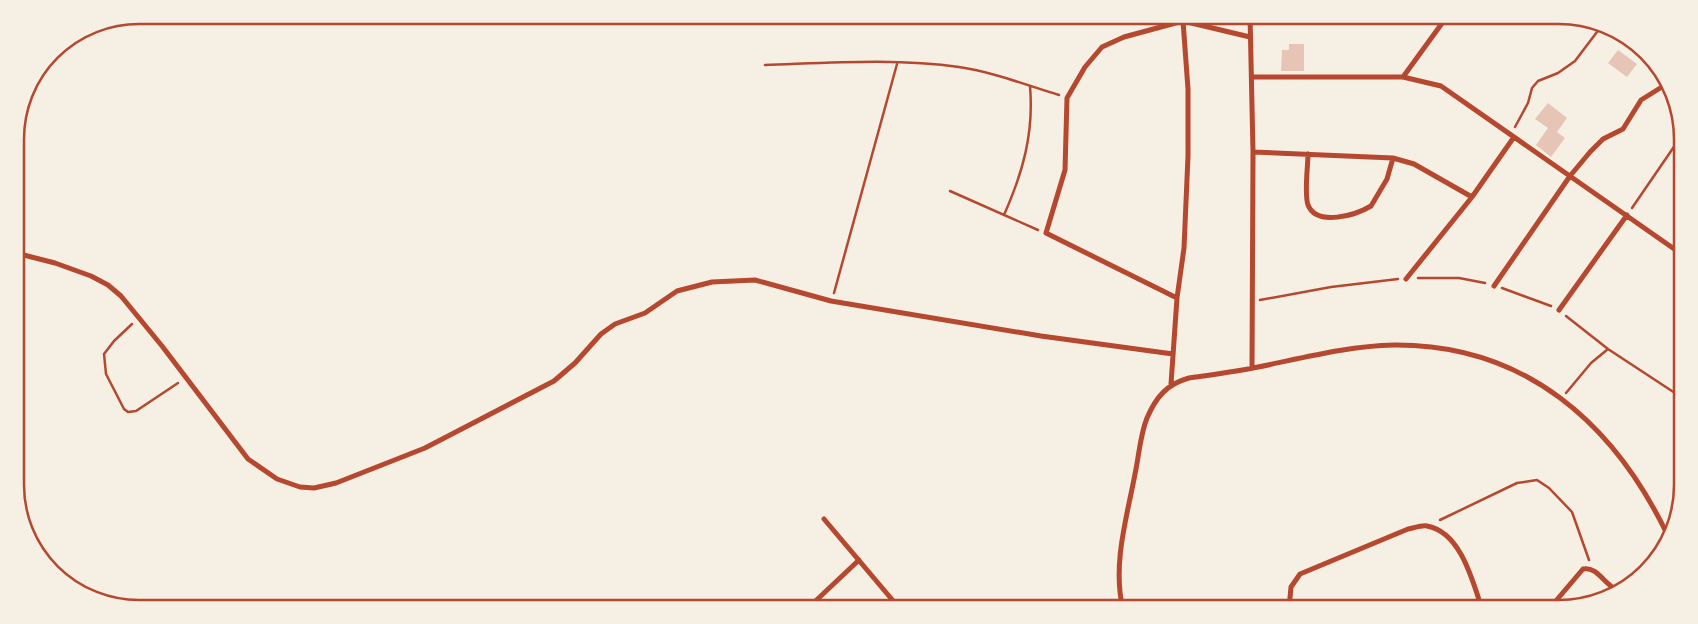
<svg xmlns="http://www.w3.org/2000/svg" width="1698" height="624" font-family="'PT Sans Narrow',sans-serif">
	<style>
		.building { fill: #e6c5b7 }
		.lines { fill: none; stroke-linecap: round; stroke-linejoin: round }
		.path { stroke: #b5482f; stroke-width: 2.5 }
		.minor { stroke: #b5482f; stroke-width: 5 }
		.rim { fill: none; stroke: #b5482f; stroke-width: 2.5 }
	</style>
	<rect width="100%" height="100%" fill="#f6efe4"/>
	<path class="building" d="M1289 44H1304V71H1281L1282 50H1289Z
		M1618 50 1637 64 1627 77 1608 63Z
		M1548 103 1567 118 1557 132 1565 138 1551 157 1536 145 1548 128 1535 119Z"/>
	<g class="lines">
		<path class="path" d="M765 65C827 63 897 58 959 67 993 72 1026 85 1059 95
			M1515 127 1528 103 1532 88 1538 81 1558 73 1575 61 1603 24
			M950 191 1038 230
			M1632 208 1682 135
			M1004 215C1023 172 1034 133 1030 86
			M1418 278H1459L1485 283
			M1502 288 1551 306
			M834 293 897 64
			M1260 300 1331 287 1398 279
			M1566 316 1608 349 1678 395
			M132 324 114 341 104 354 106 374 124 409 128 412 136 411 178 383
			M1566 393 1591 363 1608 349
			M1440 520 1517 483 1537 480 1549 488 1572 512 1589 560"/>
		<path class="minor" d="M1250 15 1253 152 1252 368
			M1252 77H1403L1441 86 1680 253
			M1403 77 1448 15
			M1253 152 1393 158 1414 164 1472 197
			M1308 154C1308 166 1304 194 1308 205 1317 227 1356 215 1371 206L1387 179 1393 158
			M16 253 55 263 91 276 108 285 121 296 162 346 248 459 277 479 300 487 314 488 336 483 425 448 554 381 575 363 601 334 615 324 645 313 677 291 712 282 755 280 831 301 1041 336 1173 354
			M1406 279 1472 197 1514 137
			M1494 286 1570 176 1590 152 1603 139 1623 129 1641 100 1665 85
			M1177 298 1046 233 1065 170 1067 98 1085 67 1102 47 1124 37 1183 21 1250 37
			M1559 310 1627 215
			M1171 384 1177 298 1184 248 1188 156V89L1183 21
			M824 519 900 609
			M807 609 859 560
			M1123 609C1112 565 1127 517 1135 474 1139 456 1140 435 1147 418 1156 397 1167 384 1189 378 1210 375 1232 372 1253 368 1299 359 1346 346 1394 345 1525 344 1614 423 1668 536
			M1289 609 1291 587 1300 574 1408 529C1414 528 1421 525 1427 526 1461 532 1473 582 1482 609
			M1549 609 1583 569C1597 566 1604 584 1617 590"/>
	</g>
	<path d="M0 0H1698V624H0ZM139 24H1559A115 115 0 0 1 1674 139V485A115 115 0 0 1 1559 600H139A115 115 0 0 1 24 485V139A115 115 0 0 1 139 24Z" fill="#f6efe4" fill-rule="evenodd"/>
	<path class="rim" d="M139 24H1559A115 115 0 0 1 1674 139V485A115 115 0 0 1 1559 600H139A115 115 0 0 1 24 485V139A115 115 0 0 1 139 24Z"/>
</svg>
